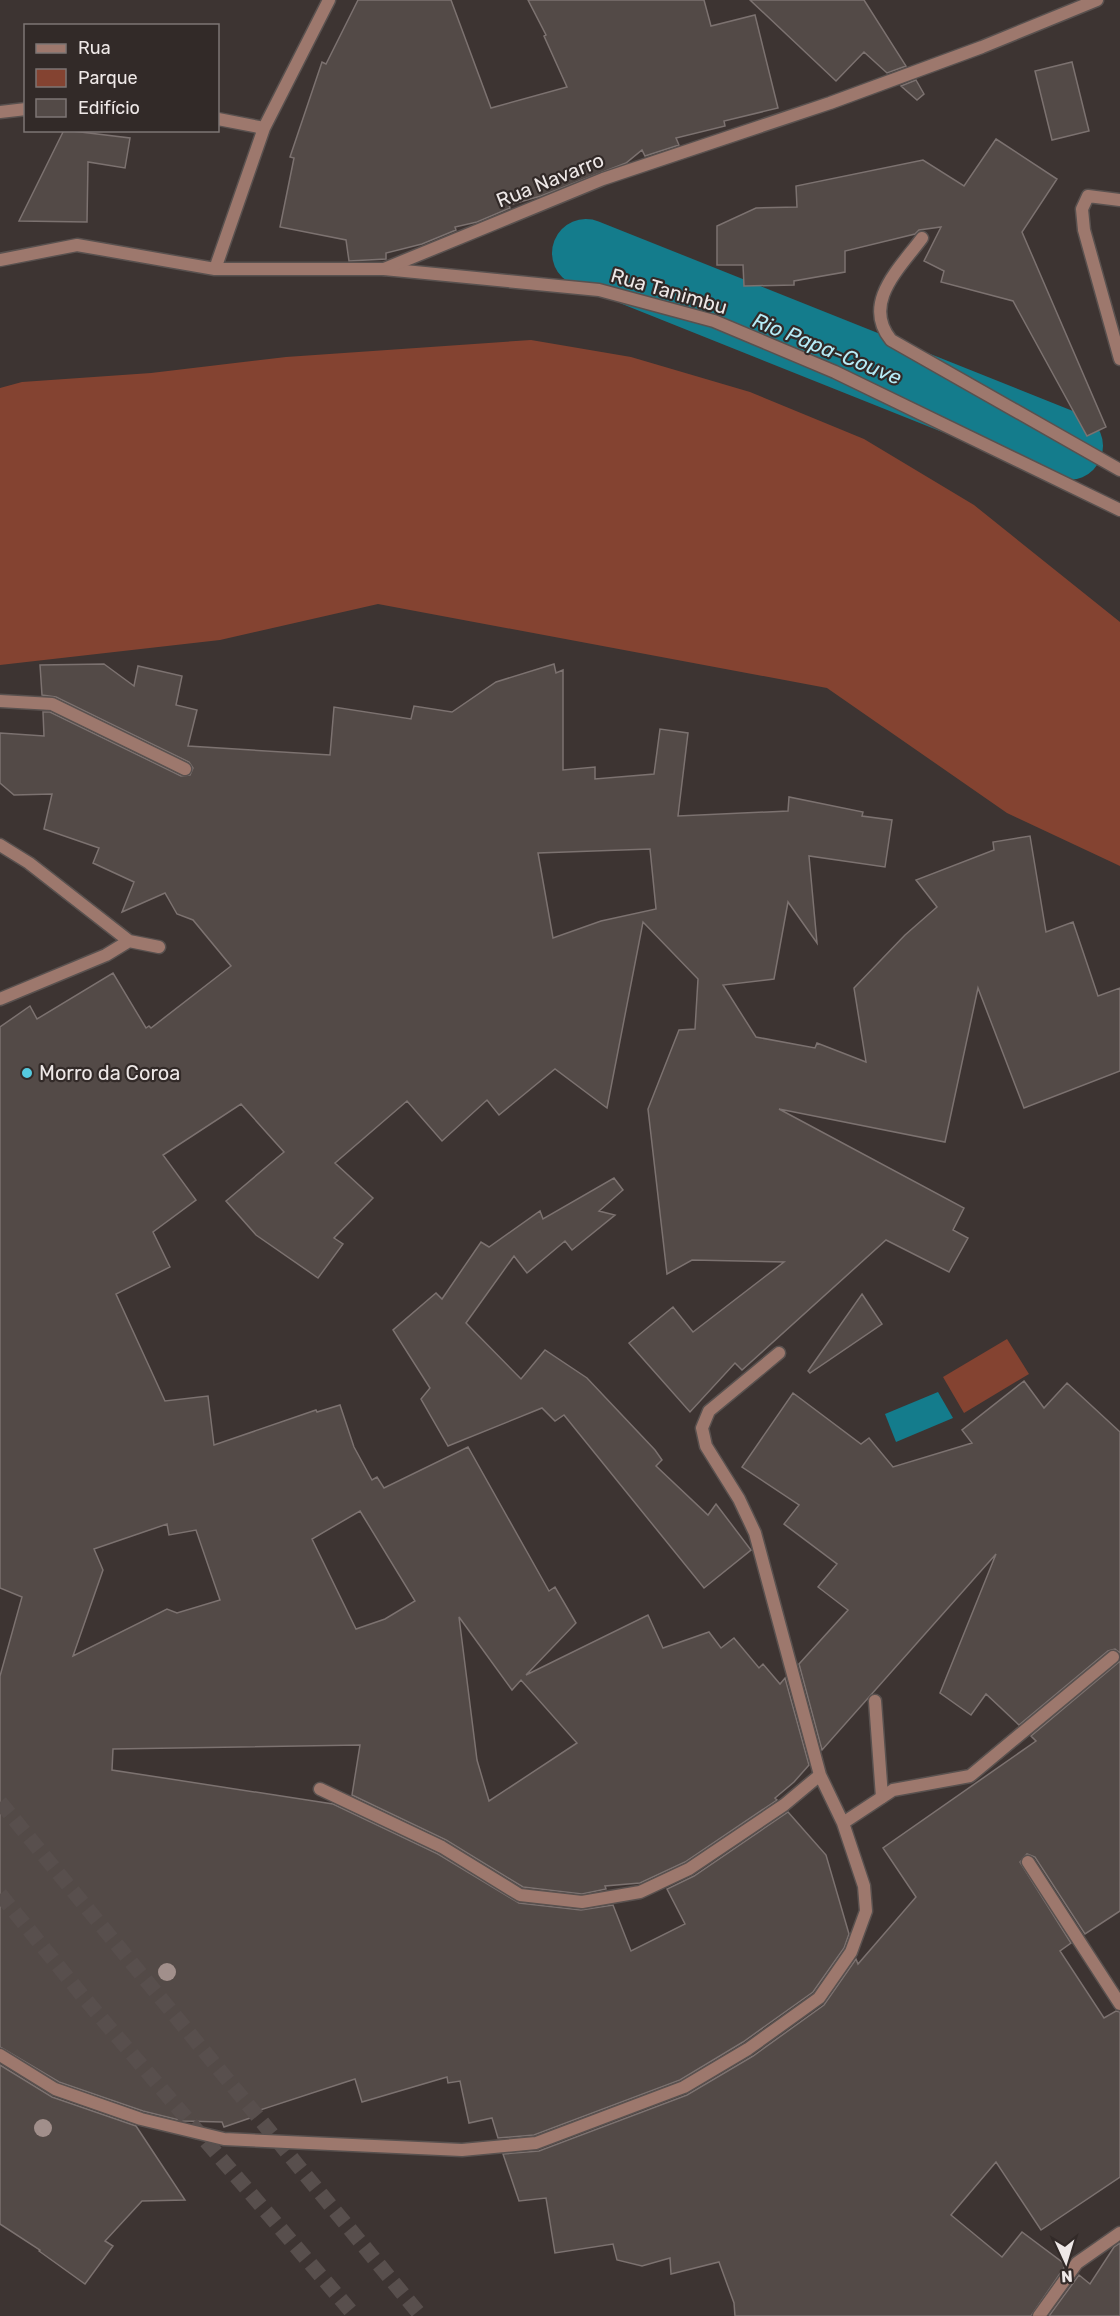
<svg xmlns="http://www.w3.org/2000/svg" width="1120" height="2316" font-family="Rubik,sans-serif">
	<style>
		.green { fill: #844331 }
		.water { fill: #147c8c }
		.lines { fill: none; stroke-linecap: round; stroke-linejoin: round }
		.river { stroke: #147c8c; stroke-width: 68 }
		.building { fill: #534a47; stroke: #7c7270; stroke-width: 1.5; fill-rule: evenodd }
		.primary-tunnel { stroke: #584f4d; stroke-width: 15; stroke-dasharray: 15 8; stroke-linecap: butt }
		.service-casing { stroke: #59514f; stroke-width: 15 }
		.minor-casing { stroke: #59514f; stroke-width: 15 }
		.service { stroke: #9d786d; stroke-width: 12 }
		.minor { stroke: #9d786d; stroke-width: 12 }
		.tree { fill: #a18f8b }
		.poi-dot { fill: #55cadf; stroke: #322a28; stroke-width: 2 }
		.labels { text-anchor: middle; stroke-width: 4.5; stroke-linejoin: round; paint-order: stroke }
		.street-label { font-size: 20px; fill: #eee8e7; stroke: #322a28 }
		.poi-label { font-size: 20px; fill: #eee8e7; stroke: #322a28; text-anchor: start }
		.water-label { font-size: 21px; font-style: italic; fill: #b7ecf7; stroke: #322a28 }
	</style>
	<rect width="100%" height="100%" fill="#3d3432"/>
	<path class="green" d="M531 340 631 357 750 392 864 439 974 505 1120 622V866L1007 813 827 688 378 604 220 640 0 665V388L22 382 151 373 286 357Z
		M1007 1339 1029 1374 964 1413 943 1377Z"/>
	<path class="water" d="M938 1392 953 1418 896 1442 885 1414Z"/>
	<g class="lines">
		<path class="river" d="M586 253 1069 446"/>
	</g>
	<path class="building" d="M358 0H451L491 108 567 87 544 36 546 35 528 0H704L711 26 755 15 778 108 724 121 725 126 676 138 679 145 645 156 642 150 626 163 541 196 509 205 510 208 477 222 455 227 456 230 422 244 386 253V259L349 261 346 240 280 227 294 158 290 157 322 62 326 64Z
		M750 0H864L906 66 887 73 864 52 836 81Z
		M1072 62 1089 131 1052 140 1035 71Z
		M916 80 924 94 917 100 901 86Z
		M64 130 130 138 125 168 88 162 87 222 19 221Z
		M996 139 1057 179 1022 232 1106 427 1087 436 1013 301 941 282 944 271 924 261 941 227 919 230 915 234 845 251V272L794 281V285L744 286 743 265H717V226L756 208 797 207 796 186 923 160 964 186Z
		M104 664 134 686 138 666 182 676 176 705 197 710 188 746 330 755 334 707 411 719 414 706 452 712 496 682 554 664 556 673 563 670V770L595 767V779L654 774 660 729 688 733 678 816 788 811 789 797 863 812 862 816 892 820 885 867 809 856 817 943 788 902 774 979 723 985 756 1037 815 1048 817 1043 866 1062 854 988 905 935 937 907 916 880 994 850 993 842 1030 836 1046 932 1073 922 1098 996 1120 988V1071L1024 1108 978 988 945 1142 779 1109 964 1208 953 1230 968 1238 949 1272 886 1240 742 1370 735 1363 690 1412 629 1343 673 1307 693 1332 784 1262 692 1260 667 1274 648 1109 679 1030 695 1029 698 979 643 922 607 1108 555 1069 499 1115 487 1100 442 1141 407 1101 335 1163 373 1198 334 1238 343 1244 318 1278 256 1235 226 1201 284 1152 241 1104 163 1155 196 1200 153 1232 170 1267 116 1294 165 1401 208 1396 214 1445 316 1410 317 1412 340 1405 354 1447 372 1480 377 1477 384 1488 468 1447 549 1591 555 1587 576 1623 526 1675 648 1615 663 1648 709 1632 721 1648 734 1638 759 1668 763 1664 780 1684 785 1678 809 1765 794 1782 775 1798 777 1800 685 1862 640 1883 605 1886 606 1889 582 1894 523 1887 446 1840 352 1795 360 1745 113 1749 112 1770 333 1804 438 1854 519 1903 581 1910 613 1905 631 1951 685 1924 667 1889 694 1876 788 1812 826 1855 849 1934 844 1948 813 1992 743 2042 680 2080 534 2135 498 2138 492 2118 469 2123 460 2081 448 2083 447 2077 362 2102 355 2079 251 2113 253 2117 224 2127 222 2122 183 2121 143 2111 59 2082 0 2047V1676L22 1597 0 1588V1027L30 1006 37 1019 113 973 146 1028 149 1026 151 1028 231 966 193 920 177 914 165 893 122 912 134 882 93 863 99 848 44 829 52 794 14 795 0 783V733L44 736 43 712H50L181 776 190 775 193 768 189 762 56 697 42 695 40 665ZM650 849 656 909 601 921 553 938 538 853ZM360 1511 415 1601 385 1619 356 1629 312 1539ZM167 1524 169 1535 196 1530 220 1600 177 1613 167 1609 73 1656 103 1570 94 1549ZM459 1617 512 1690 521 1680 577 1743 489 1801 477 1760Z
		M614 1178 623 1190 599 1211 615 1215 572 1250 565 1241 527 1273 514 1256 466 1323 521 1379 545 1350 587 1378 655 1450 662 1460 656 1466 708 1515 716 1504 751 1550 704 1588 564 1415 555 1421 542 1408 448 1446 421 1399 430 1388 393 1330 436 1293 442 1299 481 1242 489 1247 540 1211 543 1219Z
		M862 1294 882 1324 810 1373 808 1371Z
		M1024 1381 1044 1408 1067 1383 1120 1432V1653L1115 1649 1108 1651 1019 1725 986 1694 971 1715 940 1693 996 1554 822 1750 799 1664 848 1610 818 1587 837 1564 784 1524 799 1505 742 1467 793 1393 861 1444 869 1438 893 1467 972 1443 962 1430Z
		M1120 1661V1911L1085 1934 1035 1857 1027 1854 1020 1862 1071 1943 1060 1951 1104 2018 1116 2011 1120 2012V2177L1041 2230 996 2162 951 2215 1002 2257 1022 2232 1066 2265 1031 2316H735L734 2303 719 2262 671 2274 670 2258 642 2266 617 2260 613 2244 555 2253 546 2198 519 2201 503 2154 539 2151 687 2095 753 2056 824 2005 856 1959 858 1964 916 1897 883 1848 1036 1741 1031 1736Z
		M0 2065 52 2097 136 2126 185 2200 142 2201 105 2241 113 2246 85 2284 39 2251 40 2250 0 2224Z
		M1120 2243V2316H1049L1079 2275 1090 2284 1114 2247Z"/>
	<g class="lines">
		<path class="primary-tunnel" d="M0 1802 421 2316
			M0 1894 85 1999 355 2316"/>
		<g class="service-casing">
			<path id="service" d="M922 238C900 268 861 303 891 340L1120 470
				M384 269 599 290 714 321 835 372 1120 510
				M875 1701 882 1797
				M1028 1862 1120 2004"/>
		</g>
		<g class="minor-casing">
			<path id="minor" d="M0 112 26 109
				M218 119 264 128
				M1120 200 1088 196 1082 209 1084 230 1120 359
				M0 260 77 245 215 269H384L603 179 830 103 982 47 1097 0
				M215 269 264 128 329 0
				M0 701 52 704 185 769
				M0 845 29 863 129 941 159 947
				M0 999 106 955 129 941
				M779 1353 709 1411 702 1428 706 1446 739 1499 755 1533 820 1775
				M843 1823 893 1790 970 1776 1113 1657
				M0 2055 55 2089 141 2119 224 2139 462 2150 536 2143 684 2087 748 2049 819 1998 851 1952 866 1911 864 1886 843 1823 820 1775 784 1805 689 1869 640 1892 582 1902 520 1895 442 1847 320 1789
				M1039 2316 1077 2263 1120 2233"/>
		</g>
		<use href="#service" class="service"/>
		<use href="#minor" class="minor"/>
	</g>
	<g class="tree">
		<circle cx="167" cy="1972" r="9"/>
		<circle cx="43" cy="2128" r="9"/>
	</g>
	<circle class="poi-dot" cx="27" cy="1073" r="6"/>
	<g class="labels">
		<g class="street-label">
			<text transform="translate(550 180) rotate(-22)" y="7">Rua Navarro</text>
			<text transform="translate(669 291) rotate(16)" y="7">Rua Tanimbu</text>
		</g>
		<g class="poi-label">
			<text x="39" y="1080">Morro da Coroa</text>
		</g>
		<g class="water-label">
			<text transform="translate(827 349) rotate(22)" y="7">Rio Papa-Couve</text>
		</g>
	</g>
	<rect x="24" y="24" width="195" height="108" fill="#322a28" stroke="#7d7674" stroke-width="1.5"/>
	<rect x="36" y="44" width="30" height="9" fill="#9d786d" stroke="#7d7674" stroke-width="1.5"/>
	<text x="78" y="54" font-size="18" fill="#eee8e7">Rua</text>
	<rect x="36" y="69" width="30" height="18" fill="#844331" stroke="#7d7674" stroke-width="1.5"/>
	<text x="78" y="84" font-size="18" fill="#eee8e7">Parque</text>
	<rect x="36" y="99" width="30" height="18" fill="#534a47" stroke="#7d7674" stroke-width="1.5"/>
	<text x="78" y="114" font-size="18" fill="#eee8e7">Edifício</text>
	<g transform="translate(1066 2262) rotate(176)" stroke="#322a28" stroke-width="4.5" paint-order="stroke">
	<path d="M0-4.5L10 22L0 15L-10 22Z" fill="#eee8e7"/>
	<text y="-9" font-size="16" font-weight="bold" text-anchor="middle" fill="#eee8e7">N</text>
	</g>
</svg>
